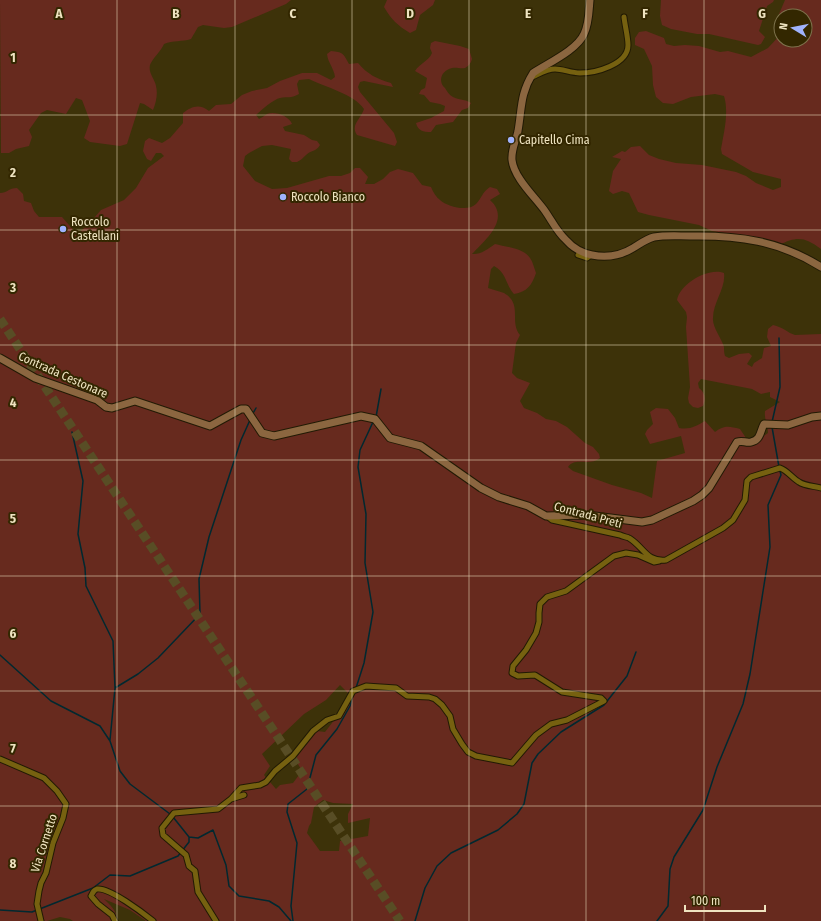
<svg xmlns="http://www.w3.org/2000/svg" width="821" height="921" font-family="'Fira Sans Condensed',sans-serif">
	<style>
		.green { fill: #672a1e; fill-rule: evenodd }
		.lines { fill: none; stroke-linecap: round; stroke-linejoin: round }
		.stream { stroke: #002930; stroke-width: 1.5 }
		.highway-tunnel { stroke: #584d25; stroke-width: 9; stroke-dasharray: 9 4.5; stroke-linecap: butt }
		.street-casing { stroke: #211a04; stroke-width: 7 }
		.secondary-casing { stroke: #211a04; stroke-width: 9 }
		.street { stroke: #766110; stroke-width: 5 }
		.secondary { stroke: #8b6640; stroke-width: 7 }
		.grid { fill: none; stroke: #efe4c1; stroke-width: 1; stroke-opacity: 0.55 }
		.poi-dot { fill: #a0b3fd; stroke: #332700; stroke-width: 1.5 }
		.labels { text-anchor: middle; stroke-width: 4; stroke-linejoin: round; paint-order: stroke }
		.poi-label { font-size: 12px; fill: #efe4c1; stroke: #332700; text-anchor: start }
		.street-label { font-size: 12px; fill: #efe4c1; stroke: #332700 }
		.grid-label { font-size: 13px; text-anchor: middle; font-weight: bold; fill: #efe4c1; stroke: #332700; stroke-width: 4; stroke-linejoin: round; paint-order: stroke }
	</style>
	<rect width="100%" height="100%" fill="#3d3209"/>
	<path class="green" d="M0 0H291L286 4 232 27 224 28 203 25 198 27 191 39C182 42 173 40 164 44 161 51 152 59 150 65 148 73 155 79 156 86 158 94 156 103 153 110L144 104 140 103 127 144 120 146 90 142 84 138 90 121 82 100 76 98 66 114 47 110 41 113 29 130 32 137 29 146 16 149 9 153H1Z
		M387 0H435L433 5 420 15 416 30 410 33C398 26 391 19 384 7Z
		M661 0H774L773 2 767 6 759 31 765 37 761 44 758 45 709 34H697L671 29 662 25 660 16Z
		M785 0H821V249C805 237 797 236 779 245L761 239 712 231 699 225 649 215 638 212 629 193 622 191 613 194 609 191 613 171 621 159 612 157 622 151 625 152 631 147 640 146 649 155 659 159 676 163 702 165 736 172 746 176 756 183 773 190 781 187V179L753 172 722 154 721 149C724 132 729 112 724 96L715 94 691 97 673 104 663 103 656 97 653 85 652 66 644 49 635 45V38L639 32 646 31 664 38 666 44 674 46 685 45 699 46 720 52 728 51 751 57 768 48 781 34V40H805V16H781V18L779 14Z
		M435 41 460 46 469 49 472 59C471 63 469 66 465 68 460 69 457 67 452 68 442 70 437 81 445 88 447 91 449 95 453 97 459 100 465 99 471 103L468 108 462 110 453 122 436 125 431 132C423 132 418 131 416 123L431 118 444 111 445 106 440 104 430 102 424 95 419 94 421 90 425 88 427 78 415 71C420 63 429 61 432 53L430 48 431 43Z
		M331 51C343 52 343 53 349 64L358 63C367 74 377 79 391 83L393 87 364 81 360 82 358 87 360 92 394 133 397 142 395 146 357 135C350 125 361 119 364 109 354 94 325 87 309 79L299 80 297 84 299 94C290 99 288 96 280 98 274 99 261 110 256 115L259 119C261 118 264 116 267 114 275 111 289 116 292 124L283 127 285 131 304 135 312 140 317 141 320 145C316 152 311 150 306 155 303 158 301 160 297 162H292L289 159 291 149 272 145 262 146 249 153 245 156 243 166 255 181 272 189 287 188 329 176H341L350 173 355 168H360L368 177 365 184H374L383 179 390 172 398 169 413 173 422 185 431 187C433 192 436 197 440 200 448 207 468 212 476 204 482 198 482 192 490 187L497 189 500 194 490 200C511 219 485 240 472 254 480 255 488 249 495 244 506 247 523 248 530 258 533 262 534 268 536 273 532 285 527 292 514 294 505 284 507 273 494 266L491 269 488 288C493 290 499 291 504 293 523 304 509 322 520 335L516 343 512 373 517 378 530 383 520 401 524 408 537 413 546 419 556 421 567 427 585 443 593 447 599 454 600 458C589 467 575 456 568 467L573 471 612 485 641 493 652 498 657 461 685 453 681 436 650 444 645 434 647 430 653 424 650 412 656 408 668 409 675 418 679 428C690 430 696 426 705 421L715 432C724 425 729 426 740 429L746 438C756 441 760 439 768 433 768 425 764 419 765 411L780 402 770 397V392L761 394 752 389 701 379 698 383 699 388C705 392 706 399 703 406L698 408 693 407 689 403 688 398 690 387 686 327 687 317 686 312 677 300C680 284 708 267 724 273 726 288 713 302 713 318 712 327 722 339 724 347 724 350 724 353 725 356L729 358 739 354 749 353 752 356 747 364 752 367 754 363 762 358 764 348 771 346 767 337 768 329 773 325C783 327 788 333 795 335L821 334V921H146L130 910 104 899C110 905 117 910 117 921H73L70 919 60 917 47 921H0V193C7 193 9 188 17 188L23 194 24 201 31 203 34 211 39 217H62L77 234 88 225 101 210 124 200 136 188 148 168 164 156 161 153H156L151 161 147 159 143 151 145 141 149 138 162 143 170 138 183 123V113C191 107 199 103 209 111L216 105 231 104 242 95 252 91 267 88 280 81 302 73H317L331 80 335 77C334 68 328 63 327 54ZM340 685 352 697 325 732 317 731 295 759 302 771 293 783 280 785 276 789 264 775 270 766 262 754 304 714 326 700ZM323 800 333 803 353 804 348 814V823L370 818 368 836 340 841 339 851H320L307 833 309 826 311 823 314 807Z"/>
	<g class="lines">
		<path class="stream" d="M252 415 256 408
			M376 417 381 389
			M772 422 780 387 779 338
			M772 427 779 467
			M72 432 83 481 78 534 85 568 86 586 113 641 115 688 110 740
			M0 655 51 701 100 726 110 741 120 771 130 784 170 814
			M115 688 138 674 158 658 200 614 199 579 209 537 241 440 250 420
			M356 688 364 663 373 612 365 563 366 514 358 467 360 450 373 422
			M173 817 189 837 198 838 213 830 226 865 229 886 239 896 269 901 279 907 291 921
			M0 910 32 912 93 888 110 875 130 876 178 856 189 842V837
			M293 921 291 906 297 843 287 812 288 804 307 789 316 755 337 729 350 706 353 695
			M415 921 425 888 437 866 451 853 498 830 517 814 524 804 532 763 538 754 561 732 604 705 627 676 636 652
			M657 921 668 906 670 869 674 857 703 810 717 767 743 704 750 674 770 547 768 505 781 475 780 471"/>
		<path class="highway-tunnel" d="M0 319 400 921"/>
		<g class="street-casing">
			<path id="street" d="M532 77C539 74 547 69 555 69 563 69 571 73 580 73 595 73 628 65 628 45 628 37 625 26 624 17
				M578 255 587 258 591 255
				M547 516 552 520 620 535C622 536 626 537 629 538 644 547 646 562 666 560L723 528 733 520 745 500 747 481 751 477 780 468C788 471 792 478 799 482 805 486 814 486 821 488
				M0 759 44 778 57 791 66 804 63 818 53 843 46 873 41 883 39 891 37 904 41 921
				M231 799 241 788 260 785 266 782 275 771 293 756 313 731 327 720 339 716 353 691 366 686 396 688 407 696 429 697 435 699 442 705 450 716 453 729 462 744 468 752 476 756 512 763 536 735 551 724 567 720 604 701 601 698 562 692 535 675 518 676 512 673 513 666 526 650 536 633 539 622V613L540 604 547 597 566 591 614 556 626 553 638 555 654 562 659 561
				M115 921 112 915 98 904 91 896C93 892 94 890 97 889 109 887 143 913 153 921
				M216 921 198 892 195 871 189 866 186 855 163 835 162 828 174 813 218 809 231 799 244 795"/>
		</g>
		<g class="secondary-casing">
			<path id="secondary" d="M590 0C589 11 589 24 584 34 577 50 548 63 533 73 520 94 522 108 518 131 516 141 511 150 512 160 514 178 535 197 545 211 552 221 557 232 566 240 573 248 582 253 592 255 607 258 620 256 633 248 640 244 646 239 654 237 666 235 678 236 690 236 738 235 780 241 821 267
				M0 358 35 378 97 400 106 407 112 408 135 401 210 426 241 409H246L262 433 274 436 361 416 375 419 390 438 421 446 481 488 499 497 528 506 546 516 587 515 642 522 652 520 693 501 702 495 709 488 737 442C743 440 745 443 751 442 761 440 760 431 764 424L788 425 812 417 821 416"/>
		</g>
		<use href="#street" class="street"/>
		<use href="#secondary" class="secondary"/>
	</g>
	<path class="grid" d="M117 0V921M235 0V921M352 0V921M469 0V921M586 0V921M704 0V921M0 115H821M0 230H821M0 345H821M0 460H821M0 576H821M0 691H821M0 806H821"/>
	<g class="poi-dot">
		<circle cx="511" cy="140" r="4"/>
		<circle cx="283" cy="197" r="4"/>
		<circle cx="63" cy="229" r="4"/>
	</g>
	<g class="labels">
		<g class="poi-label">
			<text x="519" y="144">Capitello Cima</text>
			<text x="291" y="201">Roccolo Bianco</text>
			<text x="71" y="226">Roccolo<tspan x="71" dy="14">Castellani</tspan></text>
		</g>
		<g class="street-label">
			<text transform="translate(63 375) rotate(24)" y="4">Contrada Cestonare</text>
			<text transform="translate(588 515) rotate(15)" y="4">Contrada Preti</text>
			<text transform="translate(44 843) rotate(-72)" y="4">Via Cornetto</text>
		</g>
	</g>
	<g class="grid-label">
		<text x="59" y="18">A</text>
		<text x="176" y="18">B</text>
		<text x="293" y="18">C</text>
		<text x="410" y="18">D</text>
		<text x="528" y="18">E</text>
		<text x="645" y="18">F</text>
		<text x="762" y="18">G</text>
		<text x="13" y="62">1</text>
		<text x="13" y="177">2</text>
		<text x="13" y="292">3</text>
		<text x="13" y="407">4</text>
		<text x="13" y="523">5</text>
		<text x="13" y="638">6</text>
		<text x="13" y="753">7</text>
		<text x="13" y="868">8</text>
	</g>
	<g transform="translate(793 28) rotate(280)"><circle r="19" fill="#332700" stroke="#7e734d"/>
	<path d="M0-3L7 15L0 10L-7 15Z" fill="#a0b3fd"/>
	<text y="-6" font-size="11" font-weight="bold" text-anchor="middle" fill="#efe4c1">N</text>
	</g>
	<path d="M685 905v6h80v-6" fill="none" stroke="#efe4c1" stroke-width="2"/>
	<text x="691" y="905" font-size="12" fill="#efe4c1" stroke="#332700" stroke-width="3" paint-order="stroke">100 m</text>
</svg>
